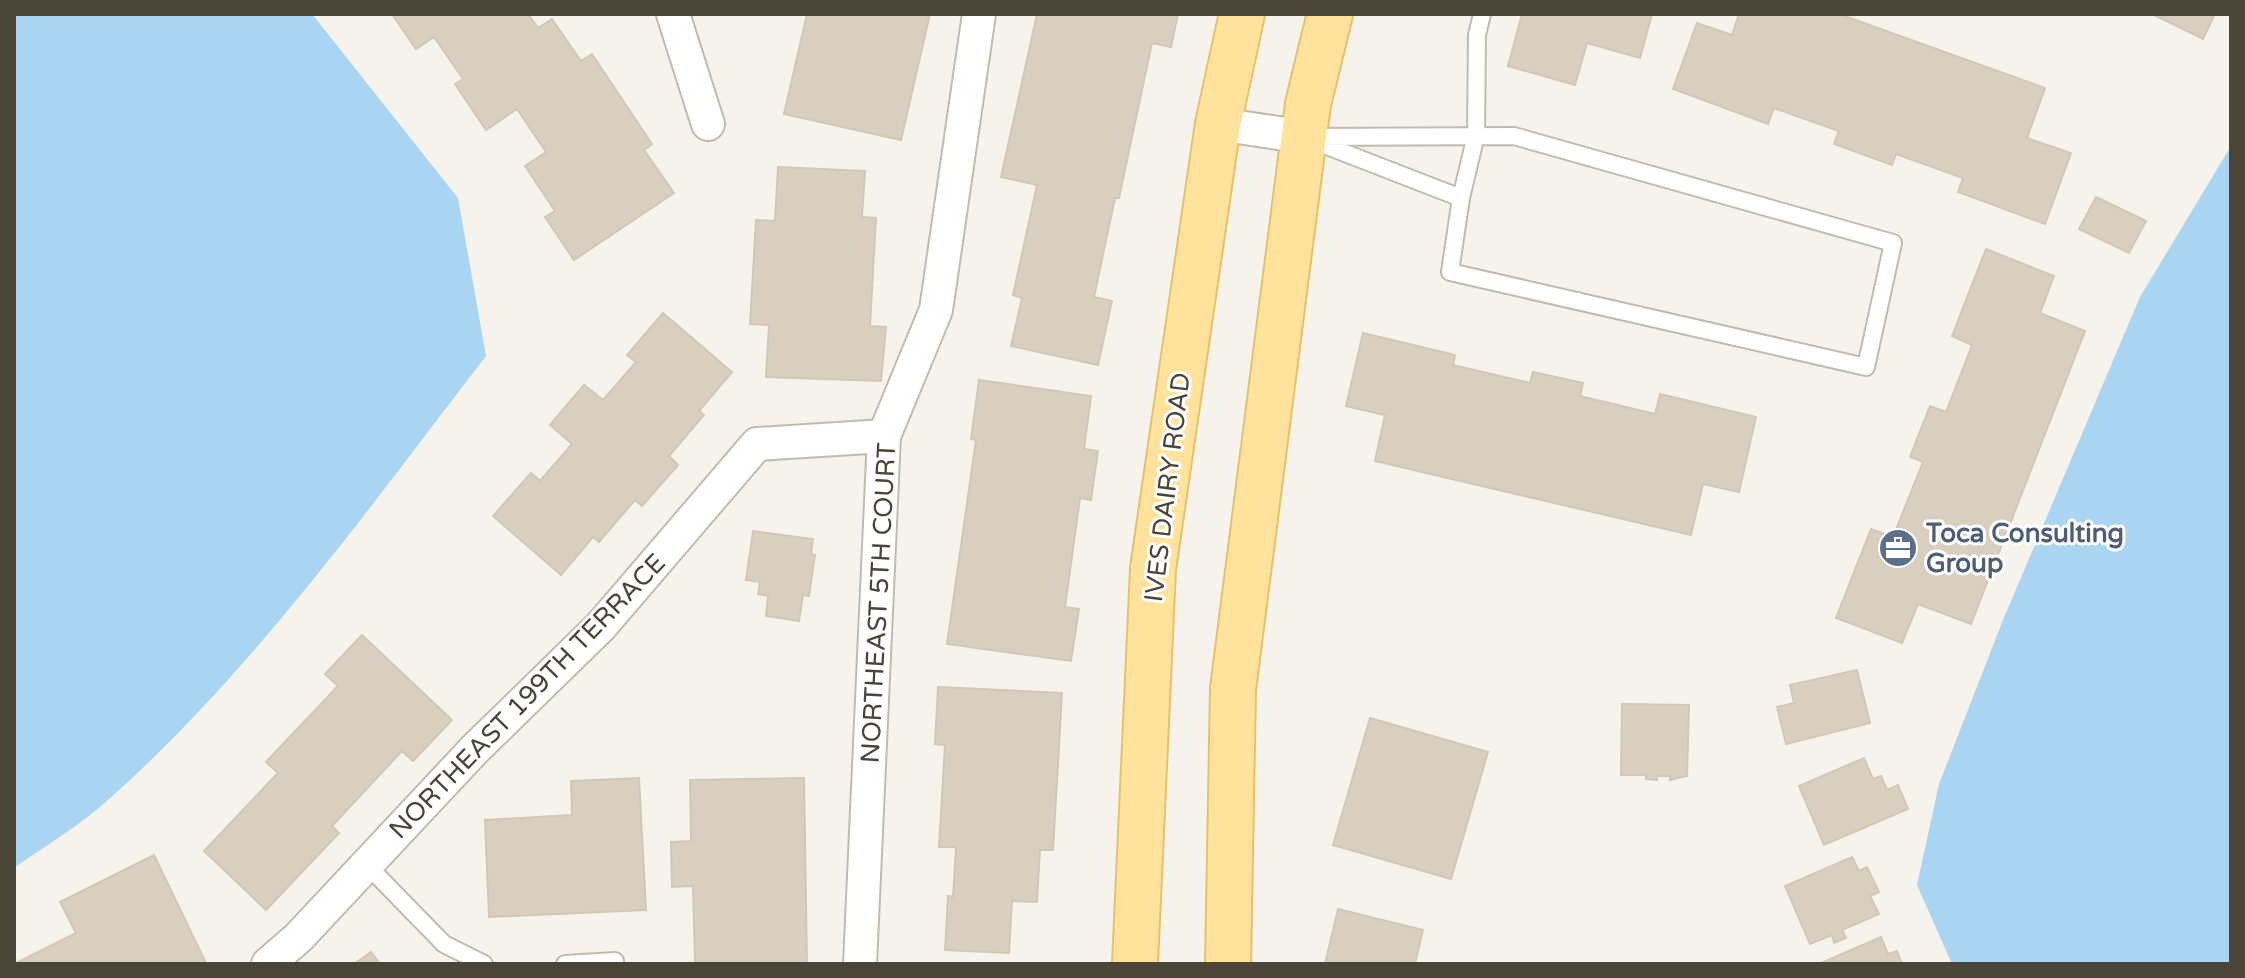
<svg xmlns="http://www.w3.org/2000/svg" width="2245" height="978" font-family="'Varela Round',sans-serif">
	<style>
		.water { fill: #a9d4f2 }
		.building { fill: #d8cfc1; stroke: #d3c7b4; stroke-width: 2 }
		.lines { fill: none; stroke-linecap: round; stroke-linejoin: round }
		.lane-casing { stroke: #c2bbae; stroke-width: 20 }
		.street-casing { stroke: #c2bbae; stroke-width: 36 }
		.primary-casing { stroke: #e6c16a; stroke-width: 48 }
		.lane { stroke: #fff; stroke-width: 16 }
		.street { stroke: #fff; stroke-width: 32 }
		.primary { stroke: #ffe39c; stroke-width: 44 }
		.labels { text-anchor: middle; stroke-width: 6; stroke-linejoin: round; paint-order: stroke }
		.street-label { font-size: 26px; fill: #4b4439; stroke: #fff }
		.service-label { font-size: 26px; font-weight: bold; fill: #4e5e75; stroke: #fff; text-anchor: start }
	</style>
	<rect width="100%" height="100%" fill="#f6f3ec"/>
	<path class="water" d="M14 14H312L458 198 486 356C368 509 253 671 108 800 79 826 45 846 14 868Z
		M2231 146V964H1952L1917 885 1939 784 2003 620 2140 297Z"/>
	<path class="building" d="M392 14H528L538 28 552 19 581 61 592 54 652 144 644 150 674 193 574 260 545 217 555 211 525 166 546 152 517 109 486 130 455 84 463 79 434 37 416 49Z
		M807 14H930L901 140 784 114Z
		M1037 14H1178L1171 47 1152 43 1119 198H1115L1094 297 1112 301 1098 365 1011 346 1022 298 1013 295 1037 185 1001 177Z
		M1522 14H1652L1640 58 1587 43 1575 85 1508 66Z
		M1739 14H1839L2045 88 2027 138 2071 153 2045 224 1958 192 1963 178 1896 154 1892 165 1834 144 1839 131 1774 108 1768 124 1673 89 1697 23 1732 35Z
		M2152 14H2215L2203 39Z
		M778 167 865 171 862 217 876 218 870 326 886 327 881 381 766 377 769 325 750 324 756 220 775 221Z
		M2096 197 2146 221 2129 253 2079 229Z
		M1986 249 2054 276 2040 313 2085 331 1971 624 1918 604 1902 643 1836 618 1871 529 1893 537 1923 462 1910 457 1930 406 1946 412 1972 345 1952 336Z
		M663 313 732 372 699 411 704 415 669 456 678 465 642 506 635 500 599 542 593 537 561 575 493 516 531 473 540 481 572 444 550 425 584 385 603 400 636 362 627 355Z
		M1363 333 1455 355 1453 365 1530 383 1533 372 1583 383 1580 396 1655 414 1660 394 1756 417 1739 492 1703 484 1691 535 1375 461 1385 415 1346 406Z
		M979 380 1091 396 1084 449 1098 451 1091 500 1080 498 1065 607 1079 609 1071 661 947 644 976 440 971 439Z
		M753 531 813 539 811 554 815 555 809 596 803 595 799 621 766 616 768 596 758 594 760 582 746 580Z
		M362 635 452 720 413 761 402 751 332 826 339 833 266 910 204 851 278 773 266 762 338 686 325 674Z
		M1857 670 1870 723 1786 744 1777 707 1794 703 1790 685Z
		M938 687 1062 693 1053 850H1040L1037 902 1012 901 1009 953 945 950 948 896 953 897 956 847H939L945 745 935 744Z
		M1622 704 1689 705 1687 776 1670 780V776H1657V780L1646 779V775H1621Z
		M1370 718 1488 752 1451 879 1333 845Z
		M1864 758 1873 779 1881 776 1887 790 1898 785 1908 809 1824 845 1799 786Z
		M639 778 646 910 489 917 485 820 572 815 571 781Z
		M804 778 807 964H695L693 886 672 887 671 842 691 841 690 780Z
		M154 855 206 963 14 964 76 933 60 902Z
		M1852 857 1859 871 1867 867 1879 892 1870 896 1879 914 1842 930 1846 938 1834 943 1832 935 1810 944 1785 886Z
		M1338 909 1423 930 1415 964H1325Z
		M1881 937 1888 954 1897 951 1902 964H1819Z
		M371 952 380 964H354Z"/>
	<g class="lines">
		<g class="lane-casing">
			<path id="lane" d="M1307 137 1514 136 1893 243 1866 367 1450 272 1461 198 1476 135 1477 35 1482 14
				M1314 141 1461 198
				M367 865 444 944 484 964
				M565 964 615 961"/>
		</g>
		<g class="street-casing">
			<path id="street" d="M673 14 708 124
				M1218 124 1305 137
				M268 964 299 937 474 750 601 626 757 444 884 436
				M860 964 884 436 936 310 979 14"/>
		</g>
		<g class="primary-casing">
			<path id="primary" d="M1135 964 1153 569 1218 124 1242 14
				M1228 964 1233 689 1308 104 1330 14"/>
		</g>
		<use href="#lane" class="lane"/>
		<use href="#street" class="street"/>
		<use href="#primary" class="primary"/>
	</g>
	<defs>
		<g id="office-disc" transform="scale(2)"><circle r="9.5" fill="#5c6f8a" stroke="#fff"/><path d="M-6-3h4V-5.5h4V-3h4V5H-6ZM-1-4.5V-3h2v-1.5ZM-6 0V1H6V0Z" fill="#fff"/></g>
	</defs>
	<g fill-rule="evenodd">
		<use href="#office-disc" x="1898" y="548"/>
	</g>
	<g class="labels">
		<g class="street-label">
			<text transform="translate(1167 487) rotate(-83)" y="9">IVES DAIRY ROAD</text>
			<text transform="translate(878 603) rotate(-87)" y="9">NORTHEAST 5TH COURT</text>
			<text transform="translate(527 696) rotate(-46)" y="9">NORTHEAST 199TH TERRACE</text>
		</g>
		<g class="service-label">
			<text x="1926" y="542">Toca Consulting<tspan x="1926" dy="30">Group</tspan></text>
		</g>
	</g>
	<rect width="2245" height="978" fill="none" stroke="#4b4439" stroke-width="32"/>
</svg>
